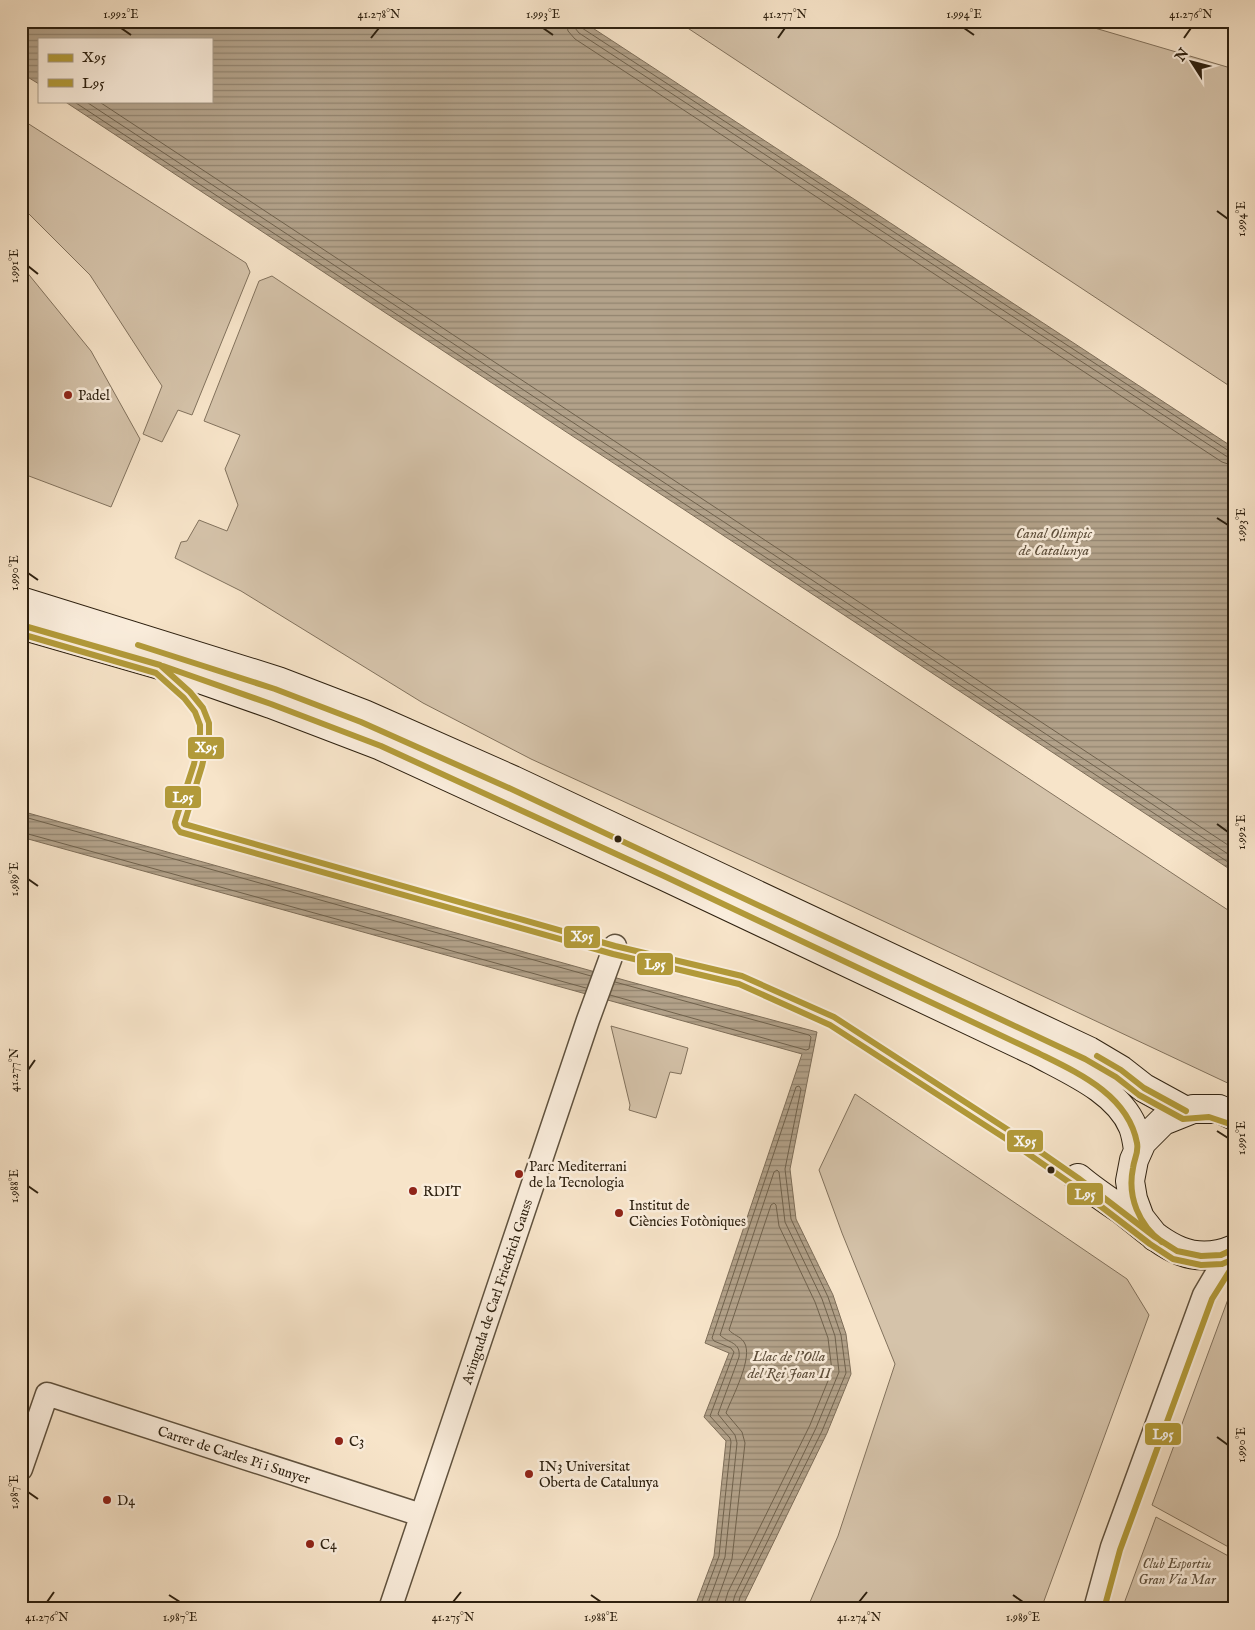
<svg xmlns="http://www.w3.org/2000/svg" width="1255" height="1630" font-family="'IM FELL English',serif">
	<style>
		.green { fill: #d5c3aa; stroke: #82725d }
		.water { fill: url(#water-rules); stroke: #7e6e59 }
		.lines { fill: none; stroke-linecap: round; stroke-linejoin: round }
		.shore { stroke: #70624d; stroke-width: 1 }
		.street-casing { stroke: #60523e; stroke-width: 25 }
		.secondary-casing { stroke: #2e2110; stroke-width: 30 }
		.street { stroke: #faeddc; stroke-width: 22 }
		.secondary { stroke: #faeddc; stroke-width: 28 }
		.bus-1-casing { stroke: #faeddc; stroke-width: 10 }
		.bus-2-casing { stroke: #faeddc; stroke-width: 10 }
		.bus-1 { stroke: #b29a39; stroke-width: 6 }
		.bus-2 { stroke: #b29a39; stroke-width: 6 }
		.ticks { fill: none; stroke: #2e2110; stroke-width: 2 }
		.poi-dot { fill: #8f2418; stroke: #faeddc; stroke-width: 2 }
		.bus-dot { fill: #2e2110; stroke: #faeddc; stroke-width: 2 }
		.labels { text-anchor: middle; stroke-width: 5; stroke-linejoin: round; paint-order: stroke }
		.poi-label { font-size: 14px; fill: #2e2110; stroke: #faeddc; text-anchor: start }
		.street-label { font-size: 14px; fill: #2e2110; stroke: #faeddc }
		.park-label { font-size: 14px; font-style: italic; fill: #60523e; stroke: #faeddc }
		.water-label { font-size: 15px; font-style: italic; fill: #5d4e3b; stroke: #faeddc }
		.line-badge { stroke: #faeddc; stroke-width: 2 }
		.badge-label { font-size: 14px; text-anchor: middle; font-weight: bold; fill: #fff }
		.neatline { fill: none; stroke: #2e2110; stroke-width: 2 }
		.ticks-label { font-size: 12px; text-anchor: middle; fill: #2e2110 }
	</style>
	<defs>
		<pattern id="water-rules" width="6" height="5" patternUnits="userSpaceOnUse" patternTransform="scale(1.25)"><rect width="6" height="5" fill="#b3a28a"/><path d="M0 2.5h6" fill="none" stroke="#92846f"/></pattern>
	</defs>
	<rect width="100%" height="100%" fill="#f7e4c9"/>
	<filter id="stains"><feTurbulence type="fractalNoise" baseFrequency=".004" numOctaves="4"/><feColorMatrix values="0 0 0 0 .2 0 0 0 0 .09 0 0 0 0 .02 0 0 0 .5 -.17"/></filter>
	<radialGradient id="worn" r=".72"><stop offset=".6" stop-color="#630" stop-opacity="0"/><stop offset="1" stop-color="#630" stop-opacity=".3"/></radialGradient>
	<path class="green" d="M677 21H1071L1234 69V389Z
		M21 119 246 263 250 272 192 415 178 410 162 442 143 434 162 386 90 275 21 206Z
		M21 265 91 351 140 439 111 507 21 473Z
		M272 276 764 604 1234 914V1086L847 904 531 759 423 703 241 591 175 558 181 542 187 541 199 520 227 531 238 505 225 469 240 435 204 421 259 281Z
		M611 1026 688 1048 681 1074 670 1072 656 1118 629 1110 630 1105Z
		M855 1094 1127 1279 1149 1315 1041 1609H807L838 1536 895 1364 842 1233 819 1170Z
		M1234 1283V1550L1152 1505Z
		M1156 1517 1234 1559V1609H1122Z"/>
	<path class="water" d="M21 21H582L1234 448V872L64 101H211V39H39V84L21 73Z
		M21 811 631 982 817 1032 790 1169 796 1219 833 1295 846 1334 851 1374 827 1433 741 1609H694L714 1556 726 1441 704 1417 729 1353 705 1343 802 1054 21 837Z"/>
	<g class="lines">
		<path class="shore" d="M566 21 568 31 575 39 1222 462 1234 466
			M573 21 575 28 579 33 1226 456 1234 458
			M580 21 582 28 1229 451 1234 452
			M73 101 1234 866
			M85 101 1234 858
			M98 101 1234 849
			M21 816 591 976
			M21 832 586 988
			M610 995 806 1050 809 1049 811 1037 809 1035 615 982
			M699 1609 719 1556 731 1442 730 1438 710 1416 734 1352 731 1348 714 1341 712 1338 796 1087 799 1086 801 1089 785 1169 791 1219 828 1297 841 1335 846 1373 822 1431 740 1597 737 1609
			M706 1609 725 1557 737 1443 735 1435 718 1414 739 1357C741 1342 728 1343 720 1335L774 1172 777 1170 779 1172 785 1222 822 1299 835 1336 839 1372 816 1428 735 1595 731 1609
			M714 1609 732 1559 745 1443 742 1432 726 1413C732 1397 754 1357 744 1342 740 1336 733 1335 729 1330L771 1205 774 1203 776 1205 779 1226 815 1302 828 1338 832 1371 810 1425 728 1592 723 1609"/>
		<g class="street-casing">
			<g id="street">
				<path id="s1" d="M21 1469 47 1394 421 1515"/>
				<path id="s2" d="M390 1609 588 1020 615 946"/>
				<path d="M1095 1609 1112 1547 1204 1295 1220 1268 1234 1249"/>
			</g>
		</g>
		<g class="secondary-casing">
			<path id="secondary" d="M21 601 278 681 364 714 513 780 1089 1051 1121 1070 1144 1088 1186 1111
				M21 625 160 665 271 704 381 746 664 876 1036 1052C1069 1070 1118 1090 1133 1127 1136 1135 1137 1143 1138 1150
				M1078 1178C1092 1190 1107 1200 1122 1210 1157 1237 1185 1270 1234 1249
				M1155 1237 1140 1218 1133 1199 1130 1181 1134 1160 1142 1142 1163 1121 1193 1109H1219L1234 1116"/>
		</g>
		<use href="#street" class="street"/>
		<use href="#secondary" class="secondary"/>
		<g class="bus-1-casing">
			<path id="bus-1" d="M21 625 160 665 190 692 203 708 209 723V735L202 766 184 824 615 946 742 976 834 1017 1019 1137 1078 1178 1155 1237 1177 1251 1201 1256 1221 1255 1234 1249
				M163 666 271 704 381 746 664 876 1036 1052C1076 1072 1128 1094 1137 1143 1139 1152 1134 1159 1133 1168 1127 1197 1139 1225 1162 1242
				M1097 1056 1121 1070 1144 1088 1186 1111"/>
		</g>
		<g class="bus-2-casing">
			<path id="bus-2" d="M21 634 156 673 184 698 195 712 200 725V734L194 764 175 822 176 827 180 832 613 954 739 984 830 1025 1014 1144 1073 1185 1150 1244 1173 1259 1201 1265 1222 1264 1234 1259
				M138 645 275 689 361 722 509 788 1085 1059 1116 1077 1139 1095 1183 1119 1209 1117 1230 1124
				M1104 1609 1120 1550 1212 1299 1234 1264"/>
		</g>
		<use href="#bus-1" class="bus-1"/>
		<use href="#bus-2" class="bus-2"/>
	</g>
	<path class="ticks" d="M121 28 131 35M543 28 553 35M964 28 974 35M371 38 379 28M778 38 785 28M1184 38 1191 28M1217 211 1228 219M28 266 38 274M1217 518 1228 525M28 573 38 580M1217 824 1228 832M28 879 38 886M28 1070 35 1060M1217 1131 1228 1138M28 1186 38 1193M1217 1437 1228 1445M28 1492 38 1499M169 1595 180 1602M591 1595 601 1602M1013 1595 1023 1602M47 1602 54 1592M453 1602 461 1592M859 1602 867 1592"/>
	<g class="poi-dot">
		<circle cx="68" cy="395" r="5"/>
		<circle cx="519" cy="1174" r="5"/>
		<circle cx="413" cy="1191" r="5"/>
		<circle cx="619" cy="1213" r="5"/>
		<circle cx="339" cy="1441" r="5"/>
		<circle cx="529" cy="1474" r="5"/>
		<circle cx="107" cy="1500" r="5"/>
		<circle cx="310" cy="1544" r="5"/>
	</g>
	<g class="bus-dot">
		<circle cx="618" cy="839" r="4.5"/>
		<circle cx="1051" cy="1170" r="4.5"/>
	</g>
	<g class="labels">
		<g class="poi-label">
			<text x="78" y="400">Padel</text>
			<text x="529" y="1171">Parc Mediterrani<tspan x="529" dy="16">de la Tecnologia</tspan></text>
			<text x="423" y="1196">RDIT</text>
			<text x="629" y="1210">Institut de<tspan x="629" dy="16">Ciències Fotòniques</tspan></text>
			<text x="349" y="1446">C3</text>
			<text x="539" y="1471">IN3 Universitat<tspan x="539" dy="16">Oberta de Catalunya</tspan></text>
			<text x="117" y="1505">D4</text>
			<text x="320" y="1549">C4</text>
		</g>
		<g class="street-label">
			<text dy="5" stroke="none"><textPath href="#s2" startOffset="335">Avinguda de Carl Friedrich Gauss</textPath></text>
			<text dy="5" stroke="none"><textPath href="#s1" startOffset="276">Carrer de Carles Pi i Sunyer</textPath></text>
		</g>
		<g class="park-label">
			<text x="1177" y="1568">Club Esportiu<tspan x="1177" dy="16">Gran Via Mar</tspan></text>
		</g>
		<g class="water-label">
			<text x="1054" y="538">Canal Olimpic<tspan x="1054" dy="17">de Catalunya</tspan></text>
			<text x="789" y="1361">Llac de l'Olla<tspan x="789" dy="17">del Rei Joan II</tspan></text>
		</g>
	</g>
	<g class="line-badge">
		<rect x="187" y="736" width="38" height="24" rx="5" fill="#b29a39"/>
		<rect x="164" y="785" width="38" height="24" rx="5" fill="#b29a39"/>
		<rect x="563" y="925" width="38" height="24" rx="5" fill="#b29a39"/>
		<rect x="636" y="952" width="38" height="24" rx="5" fill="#b29a39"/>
		<rect x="1006" y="1129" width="38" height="24" rx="5" fill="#b29a39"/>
		<rect x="1066" y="1182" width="38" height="24" rx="5" fill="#b29a39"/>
		<rect x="1144" y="1422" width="38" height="24" rx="5" fill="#b29a39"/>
	</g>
	<g class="badge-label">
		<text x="206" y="752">X95</text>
		<text x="183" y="802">L95</text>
		<text x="582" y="941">X95</text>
		<text x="655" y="969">L95</text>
		<text x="1025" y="1146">X95</text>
		<text x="1085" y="1199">L95</text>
		<text x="1163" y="1439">L95</text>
	</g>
	<rect width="1255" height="1630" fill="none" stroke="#f7e4c9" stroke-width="55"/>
	<rect x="38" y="38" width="175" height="65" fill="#faeddc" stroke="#a89b8a"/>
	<rect x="48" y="54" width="25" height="8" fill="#b29a39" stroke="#a89b8a"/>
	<text x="82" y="62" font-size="15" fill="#2e2110">X95</text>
	<rect x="48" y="79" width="25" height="8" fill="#b29a39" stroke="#a89b8a"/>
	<text x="82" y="88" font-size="15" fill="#2e2110">L95</text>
	<g transform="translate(1192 62) rotate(306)" stroke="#faeddc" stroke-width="4" paint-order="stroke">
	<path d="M0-4L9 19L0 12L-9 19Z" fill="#2e2110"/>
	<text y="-8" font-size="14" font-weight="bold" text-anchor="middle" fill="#2e2110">N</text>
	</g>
	<rect x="28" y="28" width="1200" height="1574" class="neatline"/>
	<g class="ticks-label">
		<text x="121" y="18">1.992°E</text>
		<text x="379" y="18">41.278°N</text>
		<text x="543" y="18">1.993°E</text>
		<text x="785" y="18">41.277°N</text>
		<text x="964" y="18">1.994°E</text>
		<text x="1191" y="18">41.276°N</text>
		<text transform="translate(1241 219) rotate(-90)" y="4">1.994°E</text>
		<text transform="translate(14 266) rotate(-90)" y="4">1.991°E</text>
		<text transform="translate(1241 525) rotate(-90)" y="4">1.993°E</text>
		<text transform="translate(14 573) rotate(-90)" y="4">1.990°E</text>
		<text transform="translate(1241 832) rotate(-90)" y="4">1.992°E</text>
		<text transform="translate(14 879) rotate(-90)" y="4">1.989°E</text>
		<text transform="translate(14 1070) rotate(-90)" y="4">41.277°N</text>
		<text transform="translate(1241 1138) rotate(-90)" y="4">1.991°E</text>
		<text transform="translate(14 1186) rotate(-90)" y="4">1.988°E</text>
		<text transform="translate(1241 1445) rotate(-90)" y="4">1.990°E</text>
		<text transform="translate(14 1492) rotate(-90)" y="4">1.987°E</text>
		<text x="47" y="1621">41.276°N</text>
		<text x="180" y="1621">1.987°E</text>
		<text x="453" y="1621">41.275°N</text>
		<text x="601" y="1621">1.988°E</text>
		<text x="859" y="1621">41.274°N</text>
		<text x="1023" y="1621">1.989°E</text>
	</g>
	<rect width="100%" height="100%" filter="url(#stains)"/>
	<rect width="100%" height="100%" fill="url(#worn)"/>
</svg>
